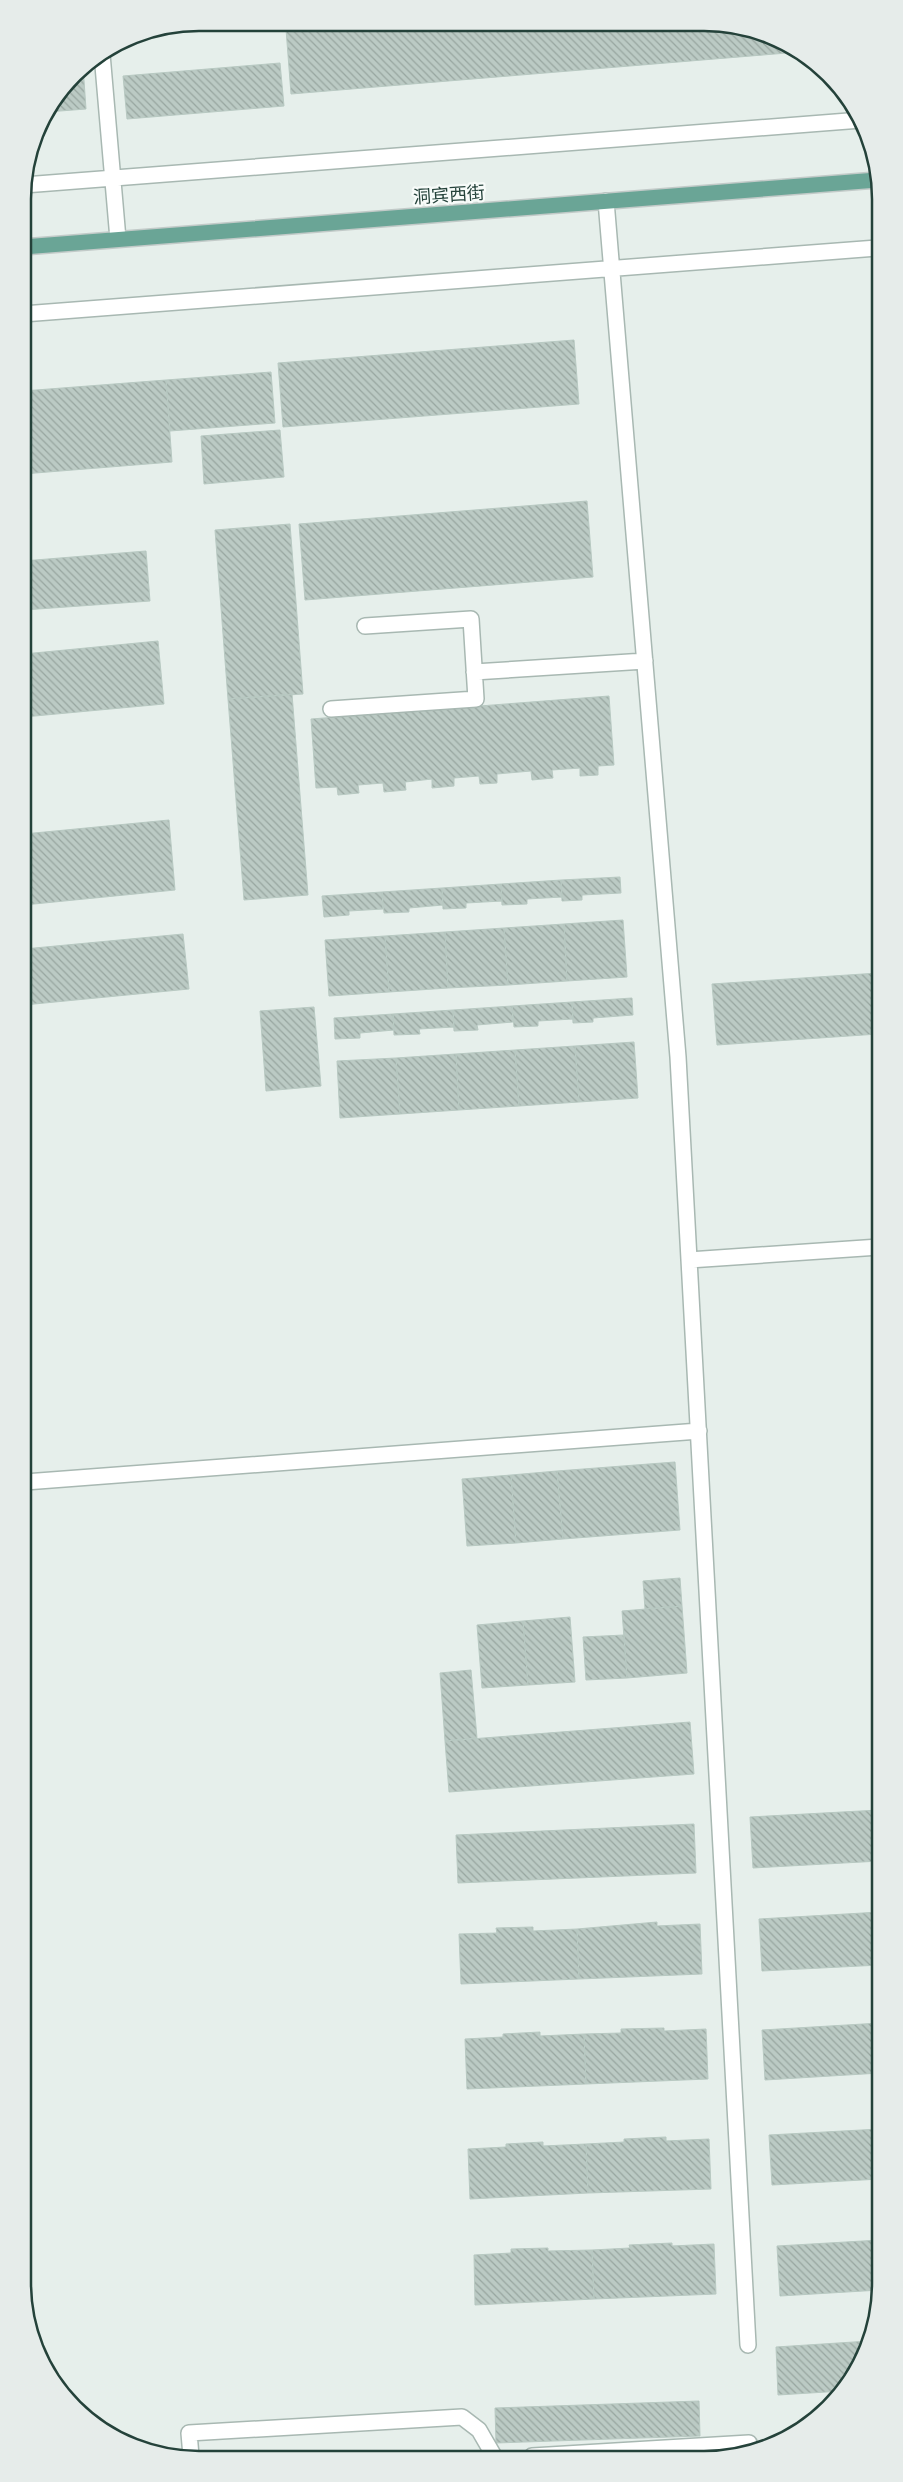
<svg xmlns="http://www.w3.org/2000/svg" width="903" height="2482" font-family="Jost,'Noto Sans SC',sans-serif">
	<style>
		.building { fill: url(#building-back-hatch); stroke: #b8c9c2 }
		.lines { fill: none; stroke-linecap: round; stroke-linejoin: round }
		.minor-casing { stroke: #a8b8b2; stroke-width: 18 }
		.major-casing { stroke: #c2cac8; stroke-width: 18 }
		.minor { stroke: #fff; stroke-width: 15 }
		.major { stroke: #6aa596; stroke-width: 15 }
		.labels { text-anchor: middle; stroke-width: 4.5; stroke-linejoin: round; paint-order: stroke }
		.street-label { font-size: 18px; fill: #24423a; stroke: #f7fbf9 }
		.rim { fill: none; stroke: #24423a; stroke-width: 2.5 }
	</style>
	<defs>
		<pattern id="building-back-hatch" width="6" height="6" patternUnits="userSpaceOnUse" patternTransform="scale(1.25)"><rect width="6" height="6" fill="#bbcac4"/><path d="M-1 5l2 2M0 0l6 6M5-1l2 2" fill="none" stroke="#98a6a0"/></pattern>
	</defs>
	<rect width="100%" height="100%" fill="#e6efeb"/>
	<path class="building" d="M355 24 738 26 792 46 799 52 291 94 286 29Z
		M280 63 284 106 127 119 123 76Z
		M83 66 86 109 47 112 83 67Z
		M574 340 579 404 283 427 278 363Z
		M271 372 275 423 170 431 166 380Z
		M166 380 172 462 23 474V391Z
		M280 430 284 477 204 484 201 436Z
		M587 501 593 577 305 600 299 524Z
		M290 524 303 694 228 699 215 530Z
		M146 551 150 601 24 610 23 561Z
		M158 641 164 704 24 717V654Z
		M292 694 308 895 244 900 228 699Z
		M609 696 614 765 598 766V775L580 776V768L552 770 553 778 532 780 531 771 497 774V783L480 784 479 776 454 778V786L432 788V779L405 782 406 790 384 792 383 783 358 785 359 793 338 795 337 787 316 788 311 719Z
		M169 820 175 890 24 905V834Z
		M620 877 621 893 582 895V900L562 901 561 880Z
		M561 880 562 897 527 899V904L502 905 501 884Z
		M501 884 502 901 466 903V908L443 909 442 888Z
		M442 888 443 905 409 908V912L384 913 382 892Z
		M382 892 383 909 349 911V915L324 917 322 896Z
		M623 920 627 977 567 981 564 924Z
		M564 924 567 981 508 985 504 928Z
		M504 928 508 985 448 988 445 932Z
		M445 932 448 988 389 992 385 936Z
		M183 934 189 989 24 1005V949Z
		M385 936 389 992 329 996 325 940Z
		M878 973V1034L717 1045 712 984Z
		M632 998 633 1015 593 1018V1022L573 1023 572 1002Z
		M572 1002 573 1019 538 1021V1026L514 1027 512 1006Z
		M512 1006 513 1022 477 1025 478 1030 454 1031 453 1010Z
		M314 1007 321 1086 266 1091 260 1011Z
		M453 1010 454 1027 419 1029 420 1034 394 1035 393 1014Z
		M393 1014 394 1030 360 1033V1038L335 1039 334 1018Z
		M634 1042 638 1098 579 1102 575 1046Z
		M575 1046 579 1102 519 1106 515 1050Z
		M515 1050 519 1106 459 1110 456 1054Z
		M456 1054 459 1110 400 1114 396 1058Z
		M396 1058 400 1114 340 1118 337 1061Z
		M675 1462 680 1530 563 1539 557 1471Z
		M557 1471 563 1539 516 1543 511 1475Z
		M511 1475 516 1543 467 1546 462 1479Z
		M680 1578 682 1606 645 1609 643 1581Z
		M682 1606 687 1673 627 1678 622 1611Z
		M570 1617 575 1682 528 1685 523 1621Z
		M523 1621 528 1685 482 1688 477 1625Z
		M624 1635 627 1678 586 1680 583 1637Z
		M471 1670 477 1738 445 1741 440 1673Z
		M690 1722 694 1774 449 1792 445 1741Z
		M879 1810 880 1861 753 1868 750 1817Z
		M694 1824 696 1873 458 1883 456 1835Z
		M880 1912V1965L762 1971 759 1919Z
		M657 1922V1926L700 1924 702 1974 579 1979 577 1929Z
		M533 1927V1931L577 1929 579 1979 461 1984 459 1934 497 1933 496 1928Z
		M880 2023V2073L765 2080 762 2030Z
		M664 2028V2031L706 2029 708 2079 586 2084 584 2034 621 2033V2029Z
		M540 2032V2036L584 2034 586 2084 467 2089 465 2039 503 2037V2034Z
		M880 2129V2179L772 2185 769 2135Z
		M666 2137V2141L709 2139 711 2189 588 2193 586 2144 624 2142V2139Z
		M543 2142V2146L586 2144 588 2193 470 2199 468 2149 506 2147V2144Z
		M880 2240V2290L780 2296 777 2246Z
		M672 2243V2246L714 2244 716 2294 594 2299 592 2250 630 2248 629 2245Z
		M548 2248V2251L592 2250 594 2299 475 2305 474 2255 511 2253V2249Z
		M869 2341 867 2350 842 2391 778 2395 776 2347Z
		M699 2401 700 2436 496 2443 495 2408Z
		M734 2450 735 2456H666Z"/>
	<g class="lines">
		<g class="minor-casing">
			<path id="minor" d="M102 54 118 239
				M24 185 861 120
				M606 201 678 1057 748 2345
				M23 314 877 248
				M474 672 645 661
				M331 709 476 699 471 619 365 626
				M689 1260 879 1247
				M25 1482 699 1431
				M191 2456 189 2433 462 2417 479 2430 494 2456
				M532 2456 749 2443 750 2452"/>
		</g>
		<g class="major-casing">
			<path id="major" d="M23 247 877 180"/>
		</g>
		<use href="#minor" class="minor"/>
		<use href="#major" class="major"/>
	</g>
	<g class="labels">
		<g class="street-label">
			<text transform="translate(449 195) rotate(-4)" y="6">洞宾西街</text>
		</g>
	</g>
	<path d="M0 0H903V2482H0ZM199 31H704A168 168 0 0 1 872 199V2283A168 168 0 0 1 704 2451H199A168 168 0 0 1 31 2283V199A168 168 0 0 1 199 31Z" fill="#e6ecea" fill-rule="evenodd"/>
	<path class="rim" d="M199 31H704A168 168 0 0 1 872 199V2283A168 168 0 0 1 704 2451H199A168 168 0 0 1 31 2283V199A168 168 0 0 1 199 31Z"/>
</svg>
